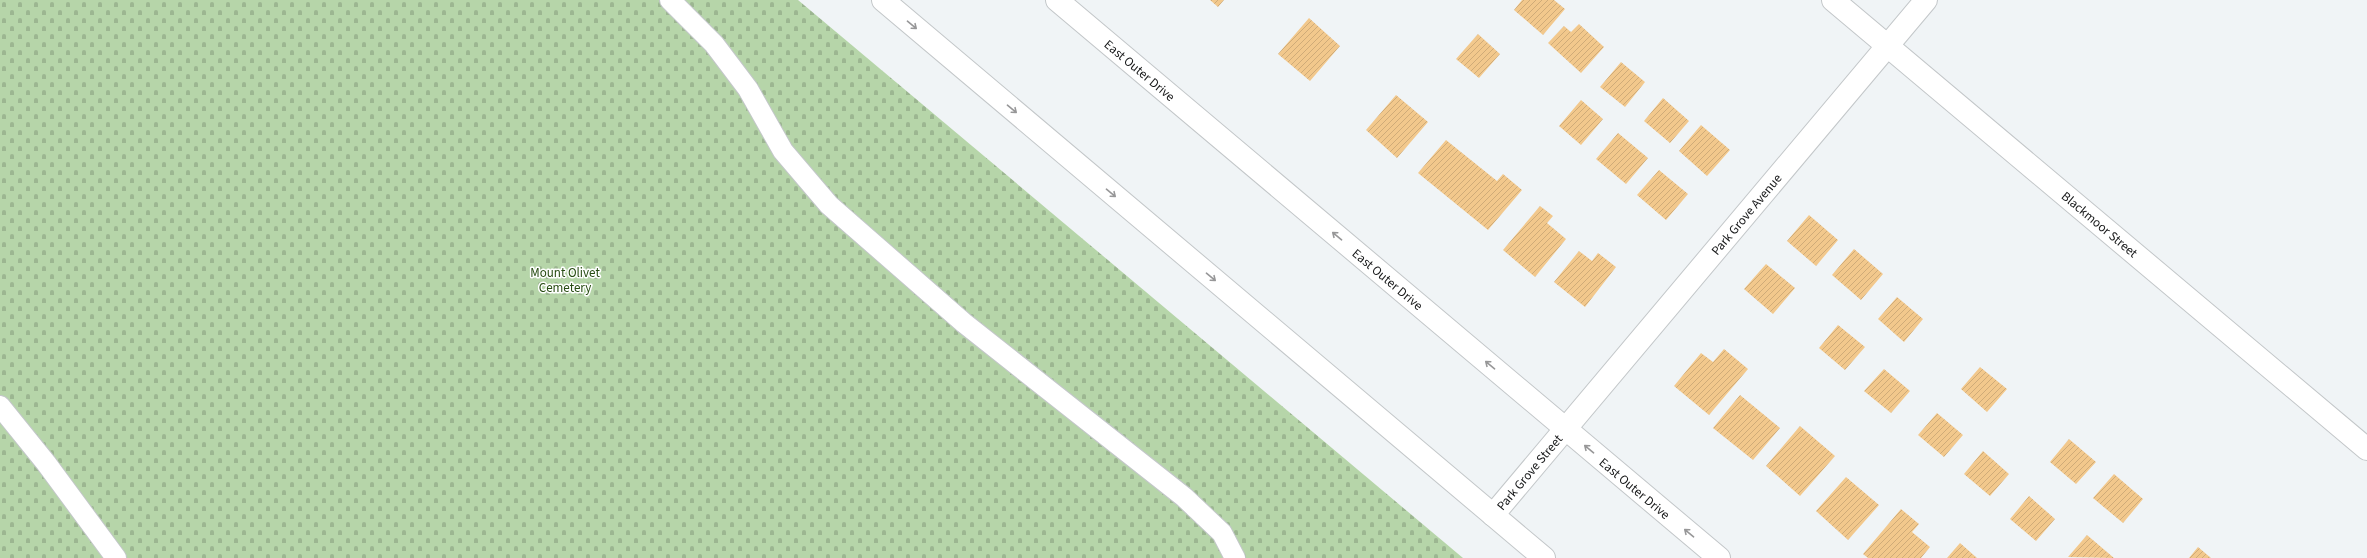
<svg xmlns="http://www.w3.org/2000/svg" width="2367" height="558" font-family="'Source Sans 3',sans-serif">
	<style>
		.cemetery { fill: url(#cemetery-stones) }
		.building { fill: url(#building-hatch) }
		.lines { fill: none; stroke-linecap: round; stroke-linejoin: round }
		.lane-casing { stroke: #c3c7c9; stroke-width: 22 }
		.street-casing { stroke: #c3c7c9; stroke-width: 24 }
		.secondary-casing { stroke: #c3c7c9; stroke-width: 24 }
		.lane { stroke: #fff; stroke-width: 20 }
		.street { stroke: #fff; stroke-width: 22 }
		.secondary { stroke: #fff; stroke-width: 22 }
		.oneway { stroke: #979798 }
		.labels { text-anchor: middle; stroke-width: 3; stroke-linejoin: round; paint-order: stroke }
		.street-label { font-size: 13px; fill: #171819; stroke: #fff }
		.park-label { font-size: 13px; fill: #264b11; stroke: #fff }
	</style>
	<defs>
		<pattern id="cemetery-stones" width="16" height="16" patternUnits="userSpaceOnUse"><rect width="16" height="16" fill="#b6d5a9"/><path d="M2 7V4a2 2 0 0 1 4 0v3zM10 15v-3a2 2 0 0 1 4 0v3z" fill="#9cb691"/></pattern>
		<pattern id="building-hatch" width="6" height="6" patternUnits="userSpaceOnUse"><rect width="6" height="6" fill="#f2c88c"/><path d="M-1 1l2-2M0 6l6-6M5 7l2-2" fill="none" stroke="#cfab78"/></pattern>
	</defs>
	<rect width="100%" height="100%" fill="#f0f4f6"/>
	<path class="cemetery" d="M0 0H798L1463 558H0Z"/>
	<path class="building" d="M1210 0H1224L1218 7Z
		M1522 0H1554L1565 9 1543 35 1514 10Z
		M1309 18 1340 46 1310 81 1278 54Z
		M1579 24 1604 47 1581 73 1548 43 1564 26 1571 32Z
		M1478 34 1500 54 1479 78 1456 59Z
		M1621 62 1645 82 1625 107 1600 87Z
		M1396 95 1428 122 1397 158 1366 130Z
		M1663 98 1689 121 1670 143 1644 121Z
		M1581 100 1603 119 1581 145 1559 126Z
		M1701 125 1730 150 1707 176 1679 151Z
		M1618 133 1648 158 1626 184 1596 159Z
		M1446 140 1497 181 1503 174 1522 190 1488 230 1418 173Z
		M1659 170 1688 194 1666 220 1637 195Z
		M1540 206 1553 216 1547 223 1566 239 1535 277 1503 250Z
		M1809 215 1838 240 1816 266 1787 241Z
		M1854 249 1883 274 1861 300 1832 275Z
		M1579 251 1592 261 1598 253 1616 267 1585 307 1554 282Z
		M1766 264 1795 288 1773 314 1744 289Z
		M1897 297 1923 319 1904 342 1878 319Z
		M1838 325 1865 347 1845 370 1819 348Z
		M1724 349 1748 369 1709 415 1674 386 1701 353 1713 362Z
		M1980 367 2007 389 1987 412 1961 389Z
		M1884 369 1910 391 1891 413 1864 391Z
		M1740 395 1780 428 1753 460 1713 428Z
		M1937 413 1963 435 1944 457 1918 435Z
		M1800 426 1835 456 1800 496 1766 466Z
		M2069 439 2096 462 2076 484 2050 462Z
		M1983 451 2009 474 1990 496 1964 474Z
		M2114 474 2143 499 2123 523 2093 498Z
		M1846 477 1879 505 1848 540 1816 511Z
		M2029 496 2055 519 2036 541 2010 519Z
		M1901 509 1919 524 1912 532 1930 547 1921 558H1868L1863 554Z
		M2087 535 2114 558 2068 557Z
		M1960 543 1977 558H1947Z
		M2198 547 2211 558H2189Z"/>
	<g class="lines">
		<g class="lane-casing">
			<path id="lane" d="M670 0 714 44 748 89 783 151 829 205 964 323 1184 497 1222 533 1235 558
				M0 406 46 463 116 558"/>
		</g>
		<g class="street-casing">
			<path id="street" d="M1833 0 2367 449
				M1493 515 1926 0"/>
		</g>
		<g class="secondary-casing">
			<path id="secondary" d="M883 0 1544 558
				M1057 0 1719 558"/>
		</g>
		<use href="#lane" class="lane"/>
		<use href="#street" class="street"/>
		<use href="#secondary" class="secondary"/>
	</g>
	<defs><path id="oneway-shaft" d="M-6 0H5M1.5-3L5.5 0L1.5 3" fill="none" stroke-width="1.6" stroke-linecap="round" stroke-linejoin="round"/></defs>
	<g class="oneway">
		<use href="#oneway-shaft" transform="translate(912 25) rotate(40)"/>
		<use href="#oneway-shaft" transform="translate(1012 109) rotate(40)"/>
		<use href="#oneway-shaft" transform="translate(1111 193) rotate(40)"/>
		<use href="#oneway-shaft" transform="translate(1337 236) rotate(-140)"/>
		<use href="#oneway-shaft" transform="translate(1211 277) rotate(40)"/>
		<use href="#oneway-shaft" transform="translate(1490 365) rotate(-140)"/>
		<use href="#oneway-shaft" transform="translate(1589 449) rotate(-140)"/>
		<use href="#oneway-shaft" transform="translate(1689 533) rotate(-140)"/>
	</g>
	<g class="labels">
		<g class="street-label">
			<text transform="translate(1140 70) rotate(40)" y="5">East Outer Drive</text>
			<text transform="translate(1746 214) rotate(-50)" y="5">Park Grove Avenue</text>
			<text transform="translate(2100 224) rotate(40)" y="5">Blackmoor Street</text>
			<text transform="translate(1388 279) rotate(40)" y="5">East Outer Drive</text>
			<text transform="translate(1529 472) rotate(-50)" y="5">Park Grove Street</text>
			<text transform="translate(1635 488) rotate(40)" y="5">East Outer Drive</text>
		</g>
		<g class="park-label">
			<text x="565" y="277">Mount Olivet<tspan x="565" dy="15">Cemetery</tspan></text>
		</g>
	</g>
</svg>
